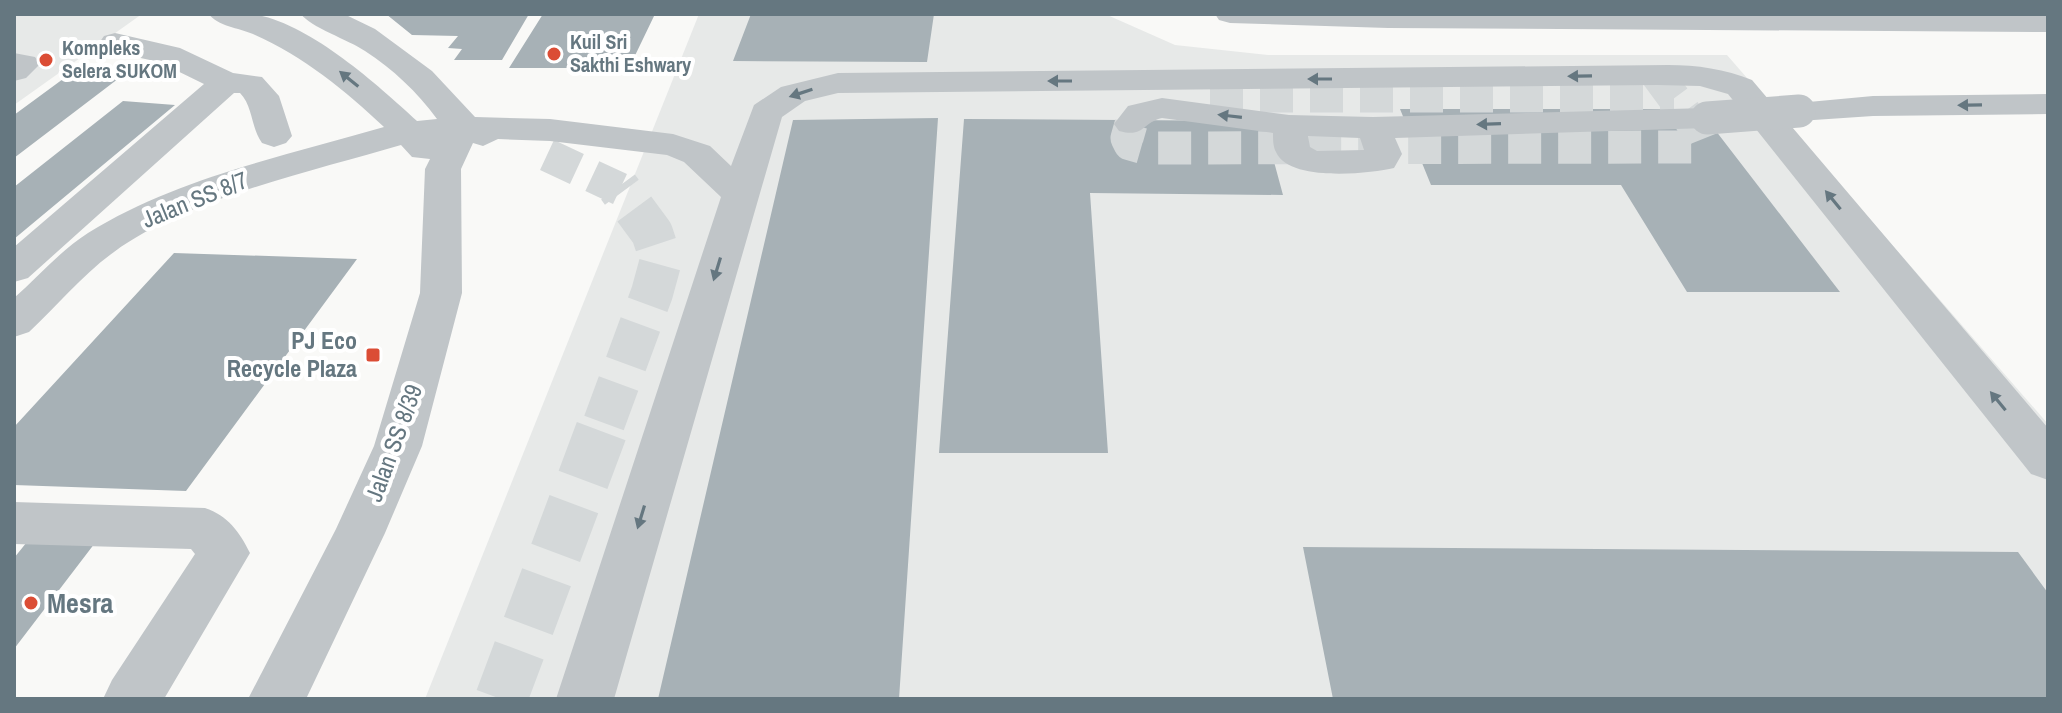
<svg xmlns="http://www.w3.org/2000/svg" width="2062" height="713" font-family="'Archivo Narrow',sans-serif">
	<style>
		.built { fill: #e7e9e8 }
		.building { fill: #a7b1b6 }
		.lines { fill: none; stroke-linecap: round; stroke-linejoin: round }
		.minor-tunnel-far2 { stroke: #d4d8d9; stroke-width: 33; stroke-dasharray: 33 17; stroke-linecap: butt }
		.minor-tunnel-far1 { stroke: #d4d8d9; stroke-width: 42; stroke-dasharray: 42 21; stroke-linecap: butt }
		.minor-tunnel { stroke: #d4d8d9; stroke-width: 52; stroke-dasharray: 52 26; stroke-linecap: butt }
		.minor { fill: #c0c5c8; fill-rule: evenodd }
		.minor-bridge { stroke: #c0c5c8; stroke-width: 33 }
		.oneway { fill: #657780 }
		.poi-dot { fill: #db4d35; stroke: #fff; stroke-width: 3 }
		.labels { text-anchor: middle; stroke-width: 8; stroke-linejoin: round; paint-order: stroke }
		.far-poi-label { font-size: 20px; font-weight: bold; fill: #657780; stroke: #fff; text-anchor: start }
		.street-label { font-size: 24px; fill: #657780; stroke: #fff }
		.poi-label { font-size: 24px; font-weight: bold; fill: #657780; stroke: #fff; text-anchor: end }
		.near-poi-label { font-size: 28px; font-weight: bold; fill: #657780; stroke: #fff; text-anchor: start }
	</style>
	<rect width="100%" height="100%" fill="#f9f9f7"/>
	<path class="built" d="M14 14H142L14 105Z
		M699 14H1105L1175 45 1268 55H1727L2048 424V699H425Z"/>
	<path class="building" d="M386 14H529L502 60H454L462 49 448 48 458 36 412 35Z
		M543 14H655L629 68H509Z
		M751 14H934L927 62 733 61Z
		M78 68 127 72 14 158V115Z
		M123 101 175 105 14 239V187Z
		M1400 109H1699L1840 292H1687L1621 185H1431Z
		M938 118 899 699H658L793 120Z
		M964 119 1263 121 1283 195 1090 193 1108 453H939Z
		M174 253 357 259 186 491 14 485V427Z
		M31 537 98 539 14 649V558Z
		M1303 547 2018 552 2048 593V699H1333Z"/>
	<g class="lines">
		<path class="minor-tunnel-far2" d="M1210 96H1674
			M1131 124 1127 138 1130 144 1144 148 1695 147 1704 141 1702 136 1657 75
			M547 155 620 189"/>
		<path class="minor-tunnel-far1" d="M604 423 652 293 661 260 652 233 618 187"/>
		<path class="minor-tunnel" d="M501 699 605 421"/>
		<path class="minor" d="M209 14C224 14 243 11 258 15 312 26 377 84 417 121L437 119C417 92 393 69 365 51 349 40 310 27 301 14H344L375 29 432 71 475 117 550 119 673 134 710 146 731 166 754 105 781 87 838 73 1668 65C1697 65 1725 69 1752 80L2048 428V480L2031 474 1728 94 1700 86 1657 85 838 93 805 101 782 117 614 699H556L721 197 684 162 667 155 550 141 498 139 483 146 473 143 461 169 462 293 422 446 385 533 306 699H248L336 529 374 446 420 293 425 169 430 159 412 157 401 145C314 171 187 198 114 252 83 274 57 306 29 332L14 337V298C38 277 61 250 88 233 176 178 285 156 384 127 345 90 303 56 253 34 239 28 217 26 209 14Z
			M1215 14H2048V32L1388 28 1230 23 1219 20Z
			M115 33 180 48 233 73 262 77 279 96 292 136 286 143 274 147 262 143C251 128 253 106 240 93H234L28 278 14 282V247L204 84 159 62 104 50 99 43 104 36Z
			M14 53 35 57 40 64 26 78 14 81Z
			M2048 94V114L1873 116 1799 121 1787 118 1782 111 1787 104 1873 96Z
			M1162 98 1289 115 1373 117 1707 108 1719 111 1724 118 1719 125 1707 128 1395 138 1402 154 1394 168C1368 174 1289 182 1276 152 1273 147 1273 139 1273 133L1162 118C1141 123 1145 138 1119 131L1114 124 1128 106ZM1308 136 1360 138 1364 150 1317 151 1310 147Z
			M14 502 205 508C228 516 239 531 250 553L164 699H103L112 680 195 554 191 549 14 544Z"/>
		<path class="minor-bridge" d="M1707 118 1799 111"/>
	</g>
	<defs><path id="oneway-solid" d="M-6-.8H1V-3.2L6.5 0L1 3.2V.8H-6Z" transform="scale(2)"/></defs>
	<g class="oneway">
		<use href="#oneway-solid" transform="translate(1580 76) rotate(179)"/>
		<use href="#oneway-solid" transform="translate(349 79) rotate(-141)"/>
		<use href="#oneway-solid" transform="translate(1320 79) rotate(180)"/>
		<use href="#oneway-solid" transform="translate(1060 81) rotate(180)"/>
		<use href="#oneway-solid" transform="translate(801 93) rotate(162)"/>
		<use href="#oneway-solid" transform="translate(1970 105) rotate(179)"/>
		<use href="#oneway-solid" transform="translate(1230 116) rotate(-173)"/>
		<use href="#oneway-solid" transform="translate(1489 124) rotate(178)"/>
		<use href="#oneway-solid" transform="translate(1833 200) rotate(-129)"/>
		<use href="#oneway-solid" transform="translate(717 269) rotate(107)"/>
		<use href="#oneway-solid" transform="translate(1998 401) rotate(-129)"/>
		<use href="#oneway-solid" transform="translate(641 517) rotate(107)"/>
	</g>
	<g class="poi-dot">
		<circle cx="554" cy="54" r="8"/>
		<circle cx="46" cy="60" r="8"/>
		<rect x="365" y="347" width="16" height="16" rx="4"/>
		<circle cx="31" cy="603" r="8"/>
	</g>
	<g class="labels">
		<g class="far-poi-label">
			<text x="570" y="49">Kuil Sri<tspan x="570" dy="23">Sakthi Eshwary</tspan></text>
			<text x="62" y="55">Kompleks<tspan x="62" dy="23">Selera SUKOM</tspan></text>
		</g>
		<g class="street-label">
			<text transform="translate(195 200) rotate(-22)" y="8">Jalan SS 8/7</text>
			<text transform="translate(394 443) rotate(-70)" y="8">Jalan SS 8/39</text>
		</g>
		<g class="poi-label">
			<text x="357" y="349">PJ Eco<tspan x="357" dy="28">Recycle Plaza</tspan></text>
		</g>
		<g class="near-poi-label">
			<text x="47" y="613">Mesra</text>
		</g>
	</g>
	<rect width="2062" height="713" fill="none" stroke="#657780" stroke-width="32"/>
</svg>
